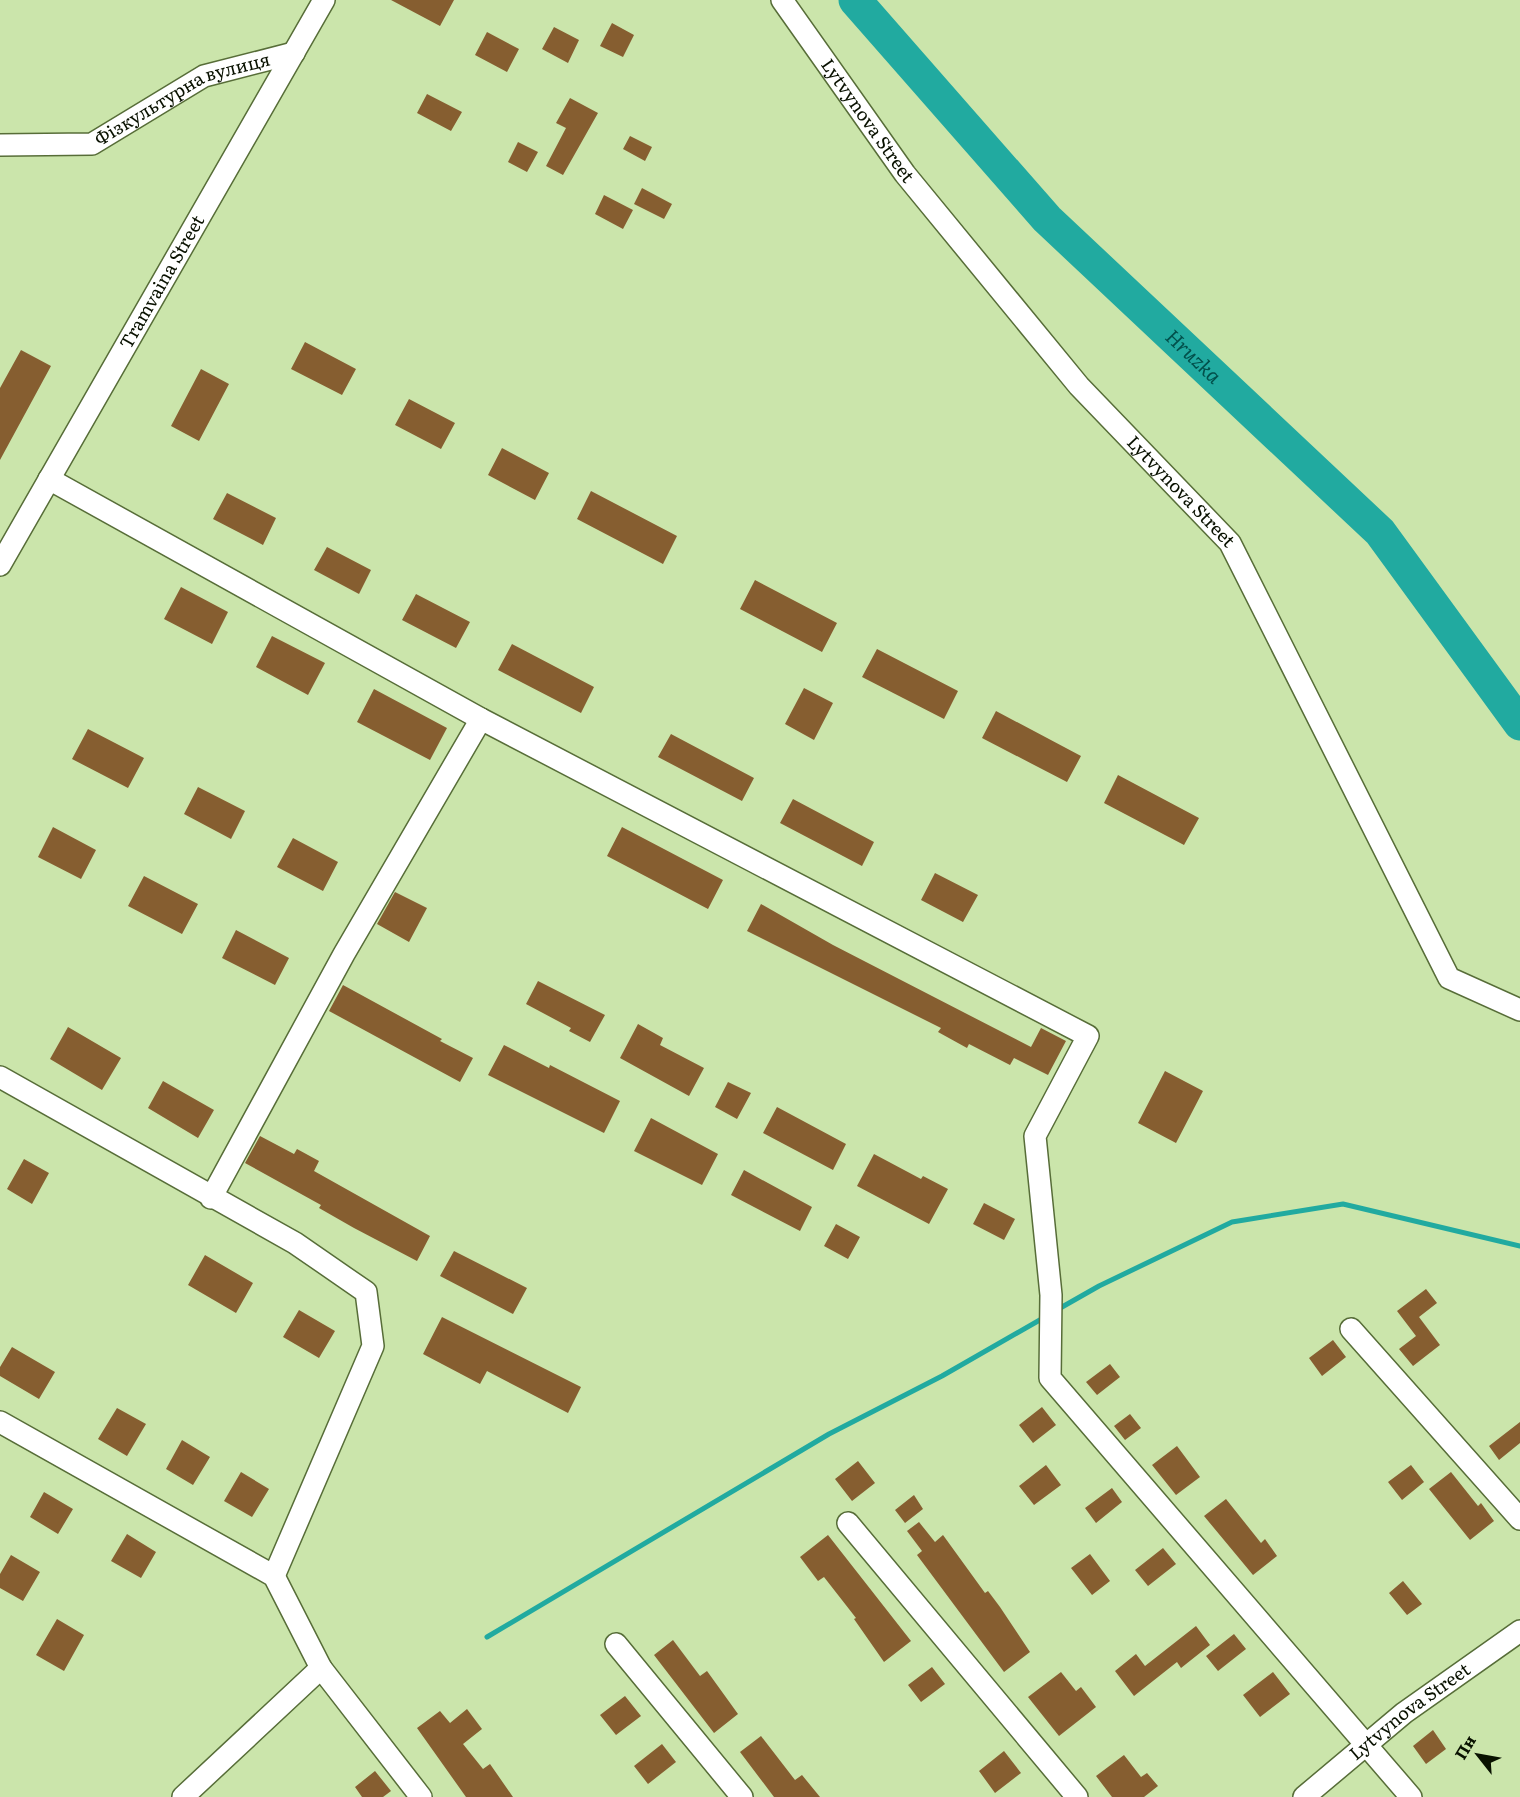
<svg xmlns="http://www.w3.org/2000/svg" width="1520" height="1797" font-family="Literata,serif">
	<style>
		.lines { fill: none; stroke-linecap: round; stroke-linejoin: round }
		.stream { stroke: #21aaa0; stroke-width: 5 }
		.river { stroke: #21aaa0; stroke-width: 33 }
		.building { fill: #865e30 }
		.minor-casing { stroke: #576d38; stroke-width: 24 }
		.minor { stroke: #fff; stroke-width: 21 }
		.labels { text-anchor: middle; stroke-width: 5; stroke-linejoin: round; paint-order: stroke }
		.street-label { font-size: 18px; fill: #091100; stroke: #cbe5ab }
		.water-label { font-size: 20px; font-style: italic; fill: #02504b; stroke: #cbe5ab }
	</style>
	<rect width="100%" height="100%" fill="#cbe5ab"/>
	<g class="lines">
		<path class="stream" d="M1055 1311 1099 1286 1232 1222 1343 1204 1520 1246
			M487 1637 829 1434 942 1376 1045 1317"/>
		<path class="river" id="s1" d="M855 0 1047 219 1380 532 1520 724"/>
	</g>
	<path class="building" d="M391 0H454L440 26Z
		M612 23 634 35 623 57 600 46Z
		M554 27 579 40 568 63 542 49Z
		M487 32 519 49 507 72 475 55Z
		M427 94 462 112 451 131 417 113Z
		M570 98 598 113 563 175 546 166 566 128 556 123Z
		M630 136 652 147 645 161 623 149Z
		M518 142 538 152 527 172 508 162Z
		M642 188 672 204 664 219 634 204Z
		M604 195 633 210 623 229 595 214Z
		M305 342 356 369 342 395 291 369Z
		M21 350 51 366 0 460V388Z
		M201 369 229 384 199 441 171 426Z
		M409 399 455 423 441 449 395 425Z
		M502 448 549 473 535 500 488 475Z
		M591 491 677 536 663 564 577 519Z
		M227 493 276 518 263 545 213 519Z
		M327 547 371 570 359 594 314 570Z
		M755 580 837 623 822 652 740 609Z
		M181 587 228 612 212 644 164 619Z
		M416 594 470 622 456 648 402 620Z
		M272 636 325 663 308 695 256 667Z
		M512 644 594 687 581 713 498 670Z
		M877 649 958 691 944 719 862 677Z
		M804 688 833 703 814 740 785 724Z
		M374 689 447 728 430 760 357 722Z
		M996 711 1081 756 1067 782 982 738Z
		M88 729 144 758 128 788 72 759Z
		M671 734 754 778 742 801 658 757Z
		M1118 775 1199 818 1184 845 1104 803Z
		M198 787 245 811 231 839 184 814Z
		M793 799 874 842 862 866 780 823Z
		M53 827 96 850 81 879 38 857Z
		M622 827 723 880 708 909 607 856Z
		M293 838 338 862 323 891 277 867Z
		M935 873 978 895 963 922 921 900Z
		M144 876 198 904 182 934 128 906Z
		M395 892 427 908 409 942 377 924Z
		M761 904 833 945 1031 1047 1041 1028 1066 1041 1048 1075 1014 1058 1010 1065 969 1044 967 1048 938 1032 941 1028 747 931Z
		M236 930 289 958 275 985 222 958Z
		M538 981 605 1015 590 1042 569 1031 571 1028 526 1004Z
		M343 985 442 1039 440 1041 473 1058 460 1082 329 1011Z
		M638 1024 663 1038 660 1045 704 1068 689 1096 620 1058Z
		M68 1027 121 1058 102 1090 50 1059Z
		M504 1045 549 1068 550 1065 620 1101 604 1133 488 1075Z
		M1165 1071 1203 1091 1176 1143 1138 1123Z
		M163 1081 214 1110 198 1138 148 1108Z
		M728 1082 751 1093 737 1119 715 1107Z
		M777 1107 846 1144 833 1170 763 1133Z
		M651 1118 718 1154 702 1185 634 1151Z
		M260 1136 294 1154 297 1149 319 1161 314 1171 430 1236 417 1261 354 1228 319 1208 321 1205 245 1163Z
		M874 1154 921 1179 923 1176 948 1189 929 1224 857 1186Z
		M24 1159 49 1173 32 1204 7 1189Z
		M744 1170 812 1207 800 1231 731 1195Z
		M984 1203 1015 1219 1004 1240 973 1224Z
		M836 1224 860 1237 848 1259 824 1246Z
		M454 1251 527 1288 513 1314 440 1276Z
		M205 1255 253 1283 236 1313 188 1285Z
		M1426 1289 1437 1303 1419 1317 1440 1345 1413 1366 1399 1349 1416 1336 1397 1311Z
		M299 1310 335 1331 319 1358 283 1337Z
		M442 1317 581 1387 568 1413 487 1371 480 1384 423 1354Z
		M1333 1340 1346 1357 1322 1376 1309 1358Z
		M12 1347 55 1372 39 1399 0 1376V1367Z
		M1110 1364 1120 1377 1097 1395 1086 1382Z
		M1042 1407 1056 1425 1033 1443 1019 1425Z
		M117 1408 146 1424 127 1456 98 1439Z
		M1130 1414 1141 1428 1125 1440 1114 1426Z
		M1520 1422V1443L1499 1460 1489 1446Z
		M182 1440 210 1457 193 1485 166 1469Z
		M1177 1446 1200 1477 1176 1495 1152 1465Z
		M858 1461 875 1483 852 1501 835 1479Z
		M1046 1465 1061 1485 1034 1505 1019 1486Z
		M1411 1465 1424 1482 1402 1500 1388 1482Z
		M241 1472 269 1489 252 1517 224 1501Z
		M1451 1472 1478 1506 1481 1503 1494 1521 1470 1540 1429 1489Z
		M1112 1488 1122 1502 1096 1523 1085 1508Z
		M44 1492 73 1509 58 1534 30 1517Z
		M914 1495 923 1509 905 1523 895 1510Z
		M1226 1499 1261 1543 1265 1539 1277 1556 1253 1575 1204 1516Z
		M919 1522 935 1542 943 1535 985 1593 988 1591 1000 1607 1030 1652 1004 1672 917 1555 922 1551 907 1531Z
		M127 1534 156 1552 141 1578 111 1561Z
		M828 1535 911 1641 884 1662 854 1619 856 1618 824 1577 818 1581 800 1557Z
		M1163 1548 1176 1564 1148 1586 1135 1570Z
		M1090 1554 1110 1581 1092 1595 1071 1568Z
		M11 1555 40 1572 23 1601 0 1588V1574Z
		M1403 1581 1422 1604 1407 1615 1389 1593Z
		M57 1619 84 1635 64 1671 36 1655Z
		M1196 1626 1210 1645 1181 1668 1177 1662 1134 1696 1115 1671 1136 1654 1145 1666Z
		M1234 1634 1246 1649 1218 1671 1206 1656Z
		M673 1640 700 1676 707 1671 738 1714 714 1733 654 1655Z
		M932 1667 945 1684 921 1702 908 1685Z
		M1061 1672 1076 1691 1081 1687 1096 1707 1059 1736 1028 1697Z
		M1273 1672 1290 1694 1260 1717 1243 1695Z
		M625 1696 641 1716 616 1735 600 1715Z
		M467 1709 482 1729 463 1744 483 1769 490 1764 513 1797H466L417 1728 440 1711 450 1723Z
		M1433 1730 1446 1749 1426 1764 1413 1746Z
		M761 1736 795 1780 802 1775 820 1797H774L740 1752Z
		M662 1744 676 1762 648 1784 634 1766Z
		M1004 1751 1021 1773 995 1793 979 1771Z
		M1124 1755 1141 1777 1147 1773 1158 1786 1144 1797H1112L1096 1776Z
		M375 1771 391 1791 383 1797H362L355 1787Z"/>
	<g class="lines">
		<g class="minor-casing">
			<g id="minor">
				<path id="s2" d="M782 0 905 174 1079 386 1230 543 1449 978 1520 1010"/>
				<path id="s3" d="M0 145 92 144 204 76 294 53"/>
				<path d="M49 479 481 719 1088 1036 1035 1136 1051 1295 1050 1378 1411 1797"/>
				<path id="s4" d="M0 565 324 0"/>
				<path d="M0 1077 295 1243 366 1292 373 1346 274 1576"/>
				<path d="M211 1198 344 954 481 719"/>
				<path d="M1351 1329 1520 1519"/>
				<path d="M0 1422 274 1576 321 1668 421 1797"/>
				<path d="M848 1523 1077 1797"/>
				<path d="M616 1644 742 1797"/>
				<path d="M183 1797 321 1668"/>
				<path id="s5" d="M1304 1797 1404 1713 1520 1631"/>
			</g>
		</g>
		<use href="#minor" class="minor"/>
	</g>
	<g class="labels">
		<g class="street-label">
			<text dy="6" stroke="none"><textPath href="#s3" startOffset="194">Фiзкультурна вулиця</textPath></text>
			<text dy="6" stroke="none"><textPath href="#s2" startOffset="148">Lytvynova Street</textPath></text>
			<text dy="6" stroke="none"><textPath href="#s4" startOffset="326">Tramvaina Street</textPath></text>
			<text dy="6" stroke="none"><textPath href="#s2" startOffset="634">Lytvynova Street</textPath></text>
			<text dy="6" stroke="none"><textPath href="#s5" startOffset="136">Lytvynova Street</textPath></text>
		</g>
		<g class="water-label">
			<text dy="7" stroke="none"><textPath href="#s1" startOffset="492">Hruzka</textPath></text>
		</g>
	</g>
	<g transform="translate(1478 1755) rotate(301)" stroke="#cbe5ab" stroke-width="4.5" paint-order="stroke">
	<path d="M0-4.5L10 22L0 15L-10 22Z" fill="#091100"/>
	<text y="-9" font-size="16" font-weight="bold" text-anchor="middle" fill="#091100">Пн</text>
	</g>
</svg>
